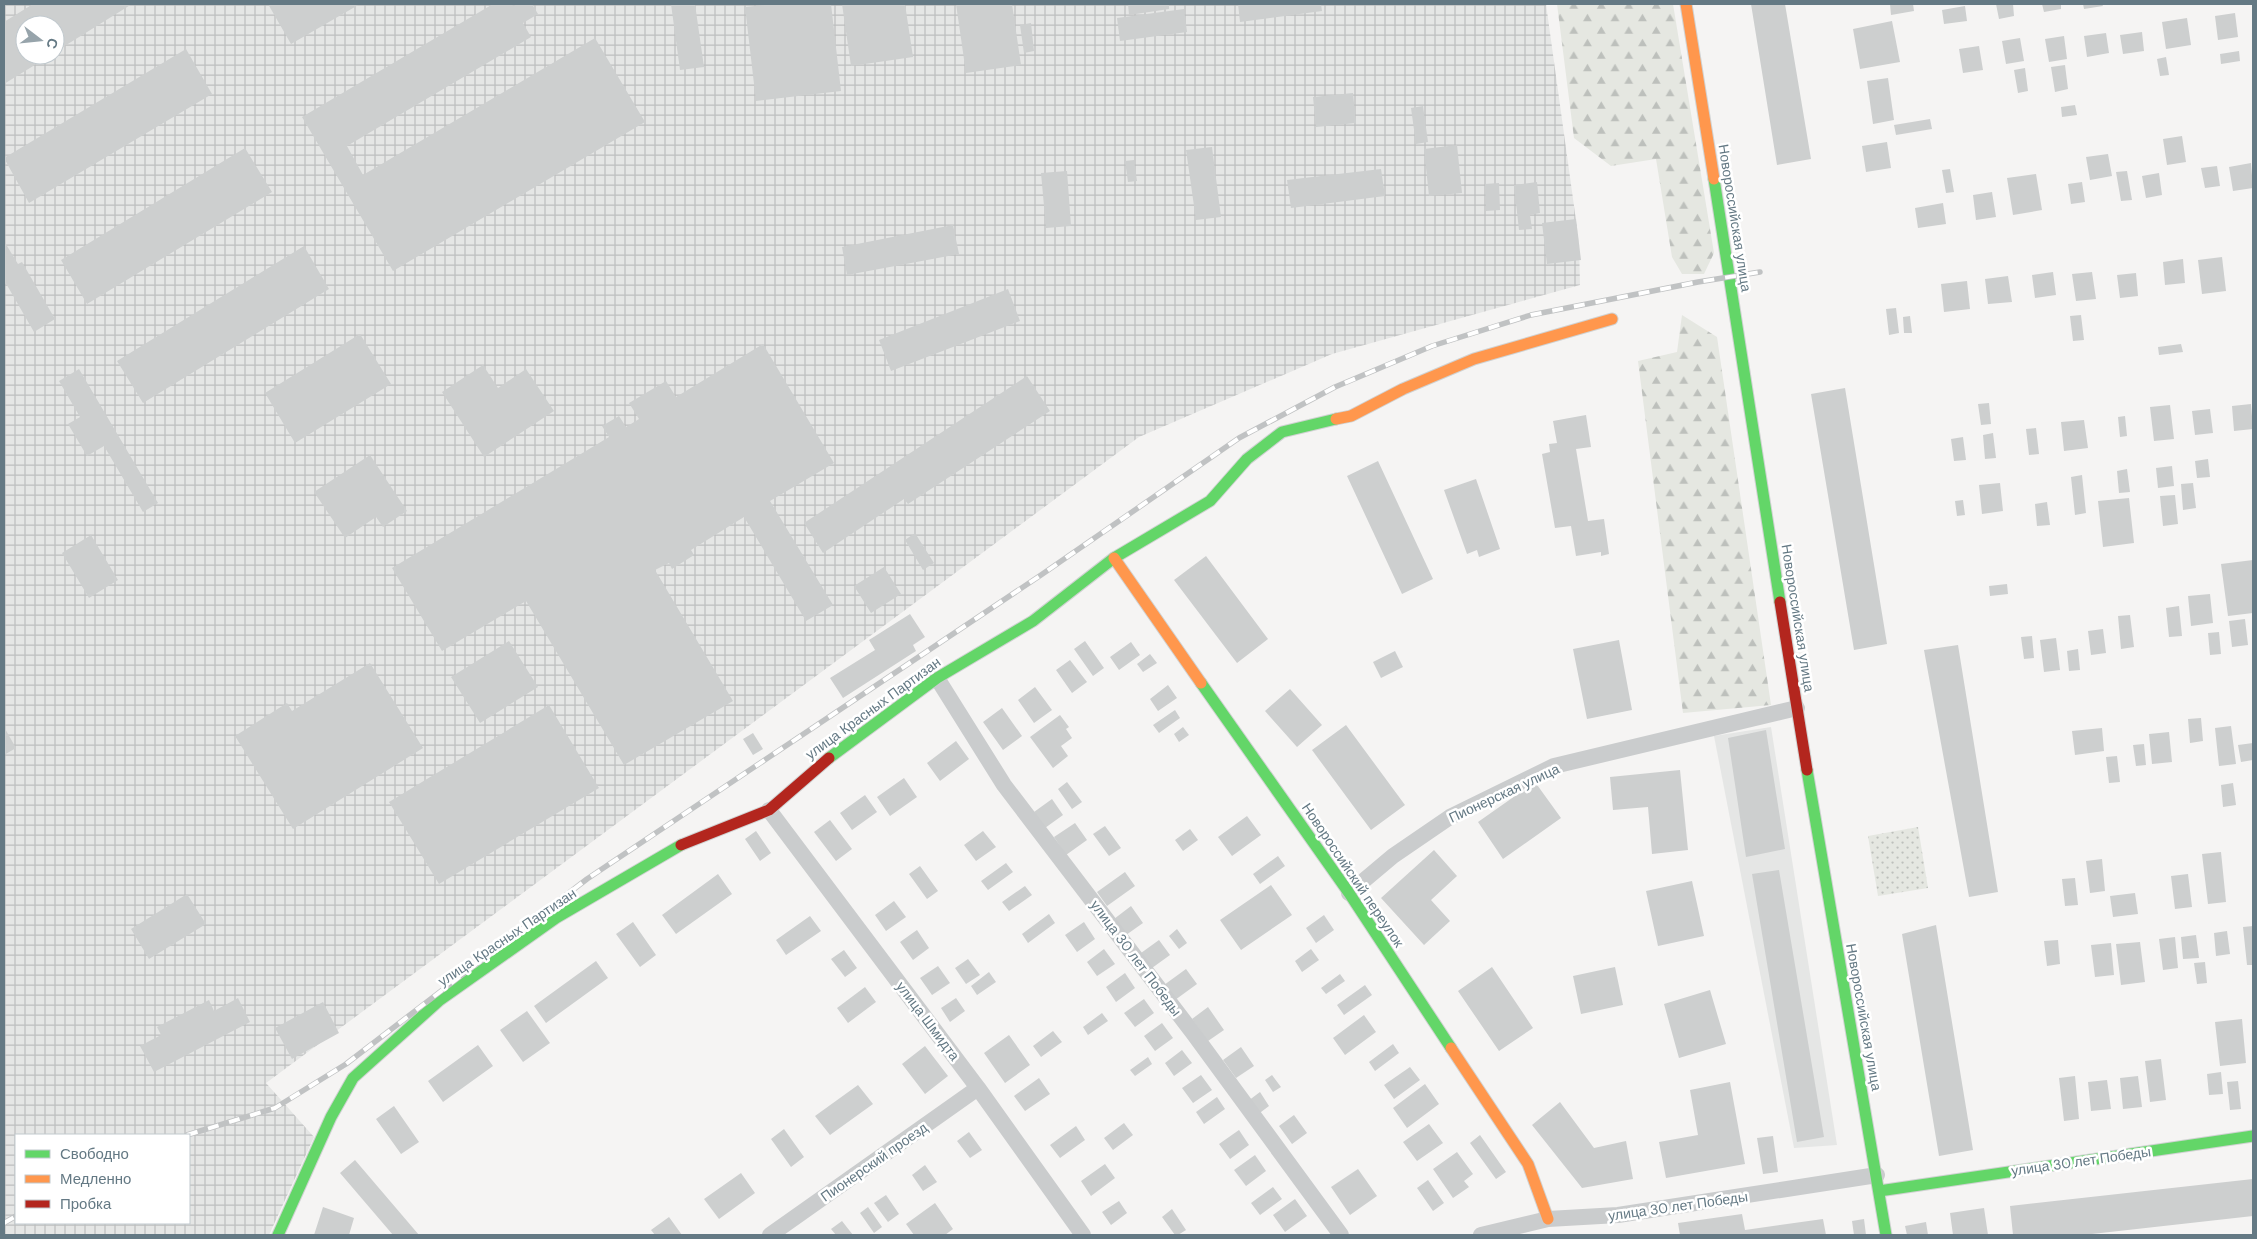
<svg xmlns="http://www.w3.org/2000/svg" width="2257" height="1239" font-family="'DM Sans',sans-serif">
	<style>
		.built { fill: #e5e6e5 }
		.industrial { fill: url(#industrial-grid); fill-rule: evenodd }
		.grass { fill: url(#grass-dots) }
		.forest { fill: url(#forest-firs) }
		.building { fill: #cdcfcf }
		.lines { fill: none; stroke-linecap: round; stroke-linejoin: round }
		.fast-casing { stroke: #d0d2d2; stroke-width: 13 }
		.slow-casing { stroke: #d0d2d2; stroke-width: 13 }
		.jam-casing { stroke: #d0d2d2; stroke-width: 13 }
		.street { stroke: #cacccd; stroke-width: 16 }
		.fast { stroke: #63d668; stroke-width: 11 }
		.slow { stroke: #ff974d; stroke-width: 11 }
		.jam { stroke: #b3261e; stroke-width: 11 }
		.rail-casing { stroke: #c0c2c3; stroke-width: 5.5 }
		.rail { stroke: #fff; stroke-width: 4; stroke-dasharray: 11; stroke-linecap: butt }
		.labels { text-anchor: middle; stroke-width: 5; stroke-linejoin: round; paint-order: stroke }
		.street-label { font-size: 14px; fill: #647984; stroke: #fff }
	</style>
	<defs>
		<pattern id="industrial-grid" width="8" height="8" patternUnits="userSpaceOnUse" patternTransform="scale(1.25)"><rect width="8" height="8" fill="#e5e6e5"/><path d="M0 4h8M4 0v8" fill="none" stroke="#bdbfbf"/></pattern>
		<pattern id="grass-dots" width="8" height="8" patternUnits="userSpaceOnUse" patternTransform="scale(1.25)"><rect width="8" height="8" fill="#e5e7e1"/><path d="M2 2h.1M6 6h.1" fill="none" stroke="#bdc0bc" stroke-width="1.8" stroke-linecap="round"/></pattern>
		<pattern id="forest-firs" width="22" height="20" patternUnits="userSpaceOnUse" patternTransform="scale(1.25)"><rect width="22" height="20" fill="#e5e7e1"/><path d="M5 1l3.5 6h-7zM16 11l3.5 6h-7z" fill="#bdc0bc"/></pattern>
	</defs>
	<rect width="100%" height="100%" fill="#f5f4f3"/>
	<path class="built" d="M1771 727 1837 1145 1794 1148 1714 736Z"/>
	<path class="industrial" d="M4 4H1546L1579 242 1580 285 1332 354 1139 437 266 1083 314 1137 269 1235H4ZM25 25H55V55H25ZM16 1135H189V1223H16Z"/>
	<path class="grass" d="M1918 827 1928 888 1878 896 1868 836Z"/>
	<path class="forest" d="M1557 4H1673L1714 253 1704 274H1682L1672 257 1656 159 1611 166 1574 138Z
		M1682 315 1717 337 1771 705 1683 713 1638 361 1677 352Z"/>
	<path class="building" d="M33 4H132L55 52V25H25V55H51L4 84V22Z
		M268 4H360L291 44Z
		M493 4H512L513 6 517 4H532L538 14 523 23 531 37 347 146 363 175 595 38 645 122 393 271 302 117Z
		M671 4H695L704 67 680 70Z
		M773 4H831L841 91 756 101 745 7Z
		M842 4H905L913 57 851 66Z
		M956 4H1012L1021 65 966 73Z
		M1128 4H1169V9L1129 15Z
		M1238 4H1321L1322 11 1240 22Z
		M1751 4H1785L1811 159 1777 165Z
		M1890 4H1913L1914 11 1891 15Z
		M1996 4H2013L2014 16 1999 19Z
		M2042 4H2061V9L2044 12Z
		M2083 4H2102L2103 6 2084 9Z
		M1965 6 1967 21 1944 24 1942 10Z
		M1184 9 1187 32 1120 41 1117 18Z
		M2235 13 2238 37 2218 40 2215 16Z
		M2187 18 2191 45 2166 49 2162 22Z
		M1892 21 1900 62 1860 69 1853 29Z
		M1031 23 1034 51 1024 53 1020 25Z
		M2142 32 2144 51 2123 54 2120 35Z
		M2106 33 2109 53 2087 57 2084 36Z
		M2064 36 2067 59 2049 62 2045 39Z
		M2020 38 2024 61 2006 64 2002 41Z
		M1979 46 1983 70 1963 73 1959 49Z
		M186 49 212 94 29 203 4 158Z
		M2239 51 2240 61 2221 64 2220 54Z
		M2166 57 2169 75 2160 76 2157 59Z
		M2065 65 2068 89 2055 92 2051 67Z
		M2025 68 2028 91 2018 93 2014 70Z
		M1888 78 1894 120 1873 124 1867 81Z
		M1353 93 1356 123 1316 127 1313 97Z
		M2075 105 2077 115 2062 117 2061 107Z
		M1423 106 1428 142 1416 144 1411 108Z
		M1930 119 1932 129 1896 135 1894 125Z
		M2182 136 2186 162 2167 165 2163 139Z
		M1887 142 1891 168 1866 172 1862 146Z
		M1457 145 1462 193 1429 196 1424 149Z
		M1212 147 1221 217 1196 220 1186 150Z
		M245 148 272 192 87 304 61 260Z
		M2108 154 2112 176 2090 180 2086 157Z
		M1134 160 1137 181 1128 182 1125 161Z
		M2251 163 2253 188 2233 191 2229 167Z
		M2217 166 2220 186 2205 188 2201 168Z
		M1381 169 1385 196 1291 208 1287 180Z
		M1950 169 1954 192 1946 193 1942 170Z
		M1067 171 1071 226 1046 228 1041 173Z
		M2127 171 2132 200 2121 201 2116 172Z
		M2159 173 2162 195 2146 198 2142 176Z
		M2036 174 2042 210 2013 215 2007 178Z
		M1537 182 1540 213 1530 215 1532 229 1519 230 1514 185Z
		M2082 182 2085 202 2071 204 2068 184Z
		M1499 183 1500 210 1486 211 1485 184Z
		M1992 192 1996 217 1976 220 1973 195Z
		M1943 203 1946 224 1918 228 1915 208Z
		M1576 219 1581 260 1547 264 1542 223Z
		M953 225 959 254 847 275 842 247Z
		M4 241 18 264 22 262 55 319 34 332 4 280Z
		M304 246 329 289 143 403 117 361Z
		M2222 257 2226 291 2202 294 2198 260Z
		M2183 259 2185 283 2165 285 2163 262Z
		M2053 272 2056 295 2035 298 2032 275Z
		M2092 272 2096 299 2076 301 2072 274Z
		M2136 273 2138 296 2120 298 2117 275Z
		M2008 276 2012 302 1988 304 1985 279Z
		M1967 281 1970 309 1944 312 1941 284Z
		M1008 289 1020 321 891 371 879 340Z
		M1896 308 1899 333 1889 335 1886 309Z
		M2081 315 2084 340 2073 341 2070 316Z
		M1910 316 1912 333H1904L1903 317Z
		M360 334 391 384 295 443 265 393Z
		M763 344 834 463 770 501 833 605 806 621 744 517 691 550 694 555 672 569 669 563 655 570 733 701 624 765 526 601 442 651 392 568 609 437 602 426 619 416 626 427 639 419 629 403 666 381 676 397Z
		M2181 344 2183 352 2159 355 2158 347Z
		M483 365 498 388 526 369 554 411 484 457 442 392Z
		M79 369 158 503 143 512 104 446 87 456 68 424 80 417 59 381Z
		M1027 376 1050 411 908 504 904 499 823 553 804 523Z
		M1845 388 1887 644 1854 650 1811 394Z
		M1989 403 1991 424 1981 425 1978 404Z
		M2251 404 2253 429 2234 431 2232 406Z
		M2170 405 2174 439 2154 441 2150 407Z
		M2210 409 2213 433 2195 435 2192 411Z
		M1586 415 1591 447 1576 449 1588 521 1604 519 1609 554 1601 556V552L1576 556 1571 526 1555 528 1542 454 1550 452 1549 444 1557 443 1553 421Z
		M2125 416 2127 436 2120 437 2118 417Z
		M2084 420 2088 448 2064 451 2061 422Z
		M2036 428 2039 454 2029 455 2026 429Z
		M1993 433 1996 458 1985 459 1983 435Z
		M1963 437 1966 460 1954 461 1951 439Z
		M370 455 407 511 383 527 376 517 345 538 314 492Z
		M2208 459 2210 477 2197 478 2195 461Z
		M1378 461 1433 579 1402 594 1347 476Z
		M2172 466 2174 486 2158 488 2156 468Z
		M2127 469 2130 492 2119 493 2117 471Z
		M2082 475 2086 513 2075 515 2071 477Z
		M1476 479 1500 549 1479 557 1477 550 1467 554 1444 490Z
		M2000 483 2003 511 1982 514 1979 485Z
		M2193 483 2196 508 2183 510 2181 484Z
		M2175 495 2178 524 2163 526 2160 496Z
		M2129 498 2134 543 2103 547 2098 501Z
		M1963 500 1965 515 1957 516 1955 501Z
		M2047 502 2050 525 2037 526 2035 504Z
		M915 533 934 563 923 570 905 540Z
		M91 535 118 580 89 598 62 553Z
		M1206 556 1268 639 1237 663 1174 580Z
		M2253 560V613L2228 616 2221 564Z
		M884 567 901 594 871 613 854 586Z
		M2007 584 2008 594 1990 596 1989 586Z
		M2210 594 2213 623 2191 626 2188 596Z
		M2179 606 2182 636 2169 637 2166 608Z
		M910 614 925 637 913 645 916 651 843 698 830 678 875 650 869 640Z
		M2130 615 2134 647 2121 649 2118 616Z
		M2245 619 2248 645 2232 647 2229 621Z
		M2103 629 2106 653 2091 655 2088 631Z
		M2219 632 2221 654 2210 655 2208 633Z
		M2032 636 2034 658 2024 659 2021 637Z
		M2056 638 2060 670 2044 672 2040 640Z
		M1619 640 1632 710 1587 719 1573 649Z
		M509 641 538 687 480 723 451 677Z
		M1085 641 1104 668 1093 676 1074 649Z
		M1131 642 1140 655 1119 670 1110 657Z
		M1958 645 1998 892 1969 897 1924 650Z
		M2078 649 2080 670 2069 671 2067 651Z
		M1395 651 1403 667 1381 678 1373 662Z
		M1150 654 1157 663 1143 672 1137 664Z
		M1070 660 1087 682 1072 693 1056 670Z
		M370 663 423 748 293 829 235 736 287 703 292 711Z
		M1168 685 1177 698 1158 711 1150 699Z
		M1035 687 1052 710 1034 723 1018 700Z
		M1290 689 1322 725 1297 747 1265 711Z
		M549 705 599 788 439 884 389 802Z
		M1002 708 1022 736 1003 750 983 722Z
		M1175 710 1180 718 1159 733 1153 725Z
		M1060 715 1069 727 1066 729 1072 738 1061 746 1068 756 1053 768 1030 737Z
		M2201 718 2203 741 2190 743 2188 719Z
		M1346 725 1405 805 1371 830 1312 750Z
		M2231 726 2236 764 2219 766 2215 728Z
		M4 727 16 748 4 755Z
		M1183 727 1189 735 1179 742 1174 734Z
		M2102 728 2104 751 2075 755 2072 731Z
		M1766 730 1785 849 1746 857 1728 738Z
		M2169 732 2172 762 2152 764 2149 734Z
		M753 733 763 749 753 755 743 739Z
		M956 741 969 759 940 781 927 763Z
		M2253 743V760L2241 762 2238 745Z
		M2144 744 2146 765 2136 766 2133 745Z
		M2117 756 2120 782 2109 783 2106 757Z
		M1680 770 1688 850 1652 854 1648 807 1613 810 1610 777Z
		M904 778 917 797 890 816 877 797Z
		M1067 782 1082 802 1072 809 1058 789Z
		M1535 782 1561 818 1503 859 1478 822Z
		M2233 783 2236 805 2223 807 2221 785Z
		M865 795 877 812 852 830 840 813Z
		M1052 799 1063 815 1045 828 1034 812Z
		M1247 816 1261 835 1232 856 1218 837Z
		M830 820 852 849 836 861 814 832Z
		M1075 823 1087 840 1066 855 1054 837Z
		M1105 826 1121 848 1109 856 1093 834Z
		M1190 829 1198 840 1183 851 1175 840Z
		M756 831 771 853 760 861 745 839Z
		M983 831 996 847 976 861 964 845Z
		M1434 850 1457 876 1431 900 1450 921 1424 945 1381 898Z
		M2221 852 2226 902 2208 904 2202 854Z
		M1278 856 1285 866 1260 884 1253 874Z
		M2102 859 2105 891 2090 893 2086 861Z
		M1006 863 1013 872 988 890 981 881Z
		M920 866 938 891 927 899 909 874Z
		M1779 870 1824 1137 1797 1142 1752 874Z
		M1125 872 1135 886 1107 906 1097 892Z
		M718 874 732 894 676 934 662 915Z
		M2188 874 2192 907 2175 909 2171 876Z
		M2075 878 2078 905 2065 906 2062 879Z
		M1692 881 1704 936 1658 946 1646 891Z
		M1271 885 1292 915 1241 950 1220 920Z
		M1025 886 1032 895 1009 911 1002 902Z
		M2135 893 2138 914 2113 917 2110 896Z
		M187 894 206 924 149 959 131 929Z
		M894 901 906 917 886 931 875 915Z
		M1131 906 1143 923 1126 935 1114 919Z
		M1049 914 1055 923 1028 943 1022 934Z
		M1324 915 1334 930 1316 943 1306 928Z
		M810 916 821 931 786 955 776 940Z
		M633 922 656 955 640 967 616 934Z
		M1084 922 1095 939 1077 952 1065 935Z
		M1936 925 1973 1150 1939 1156 1902 934Z
		M2253 926V965H2247L2243 927Z
		M1177 929 1187 943 1179 949 1169 936Z
		M917 930 929 948 913 960 900 942Z
		M2227 931 2230 954 2216 956 2214 933Z
		M2196 935 2199 958 2183 959 2181 937Z
		M2175 937 2178 968 2163 970 2159 939Z
		M1159 940 1170 955 1152 968 1141 953Z
		M2058 940 2060 964 2047 966 2044 941Z
		M2140 942 2145 982 2121 985 2116 944Z
		M2111 943 2114 975 2095 977 2091 945Z
		M1104 949 1115 964 1097 976 1087 962Z
		M1311 949 1319 960 1302 972 1295 961Z
		M844 950 857 968 845 977 831 959Z
		M968 959 980 975 966 984 955 968Z
		M596 961 608 978 546 1023 534 1006Z
		M2205 962 2207 983 2197 984 2194 963Z
		M938 966 950 983 932 995 920 978Z
		M1492 967 1533 1028 1499 1051 1458 991Z
		M1615 967 1623 1005 1581 1014 1573 976Z
		M1186 969 1197 984 1175 1000 1164 985Z
		M989 972 996 982 977 995 971 986Z
		M1125 973 1135 988 1116 1002 1106 987Z
		M1340 974 1345 981 1326 994 1321 988Z
		M1365 985 1372 995 1344 1015 1337 1005Z
		M865 987 876 1002 848 1023 837 1008Z
		M1710 990 1726 1044 1679 1058 1664 1004Z
		M238 998 250 1022 154 1072 140 1046 161 1035 157 1027 209 1000 214 1011Z
		M956 998 965 1011 950 1022 941 1008Z
		M1144 999 1154 1013 1135 1027 1124 1013Z
		M323 1002 339 1033 292 1059 275 1028Z
		M1208 1007 1224 1030 1208 1041 1192 1019Z
		M527 1011 550 1043 523 1062 500 1030Z
		M1102 1013 1108 1021 1088 1035 1083 1027Z
		M1364 1015 1376 1032 1345 1055 1333 1038Z
		M2242 1019 2246 1063 2220 1066 2215 1022Z
		M1162 1023 1173 1038 1155 1051 1144 1036Z
		M1053 1031 1062 1042 1041 1057 1033 1046Z
		M1009 1035 1030 1065 1005 1083 984 1053Z
		M1393 1044 1399 1053 1375 1071 1369 1062Z
		M478 1045 493 1066 443 1102 428 1081Z
		M925 1046 948 1076 925 1094 902 1064Z
		M1241 1047 1254 1066 1236 1078 1223 1060Z
		M1182 1050 1192 1063 1174 1076 1165 1063Z
		M1148 1057 1152 1064 1135 1076 1130 1070Z
		M2161 1059 2166 1100 2150 1102 2145 1061Z
		M1410 1067 1420 1080 1394 1099 1384 1085Z
		M2221 1072 2223 1094 2209 1095 2207 1074Z
		M1201 1075 1212 1090 1193 1103 1182 1088Z
		M1272 1075 1281 1087 1273 1092 1265 1080Z
		M2075 1076 2079 1119 2064 1121 2059 1078Z
		M2138 1076 2142 1107 2123 1109 2120 1078Z
		M1039 1078 1050 1094 1025 1111 1014 1096Z
		M2107 1080 2111 1109 2091 1111 2088 1082Z
		M2238 1081 2241 1109 2230 1110 2227 1082Z
		M1730 1082 1745 1164 1666 1178 1659 1142 1698 1135 1690 1090Z
		M1425 1084 1439 1104 1407 1128 1393 1108Z
		M858 1085 873 1104 830 1135 815 1116Z
		M1260 1092 1269 1106 1257 1115 1248 1101Z
		M1217 1097 1225 1109 1204 1124 1196 1112Z
		M1560 1102 1594 1148 1626 1141 1633 1179 1582 1188 1532 1125Z
		M394 1106 419 1142 401 1154 376 1119Z
		M1294 1115 1307 1133 1292 1144 1279 1126Z
		M1124 1123 1133 1135 1113 1150 1104 1138Z
		M1429 1124 1443 1143 1417 1161 1403 1142Z
		M1076 1126 1085 1140 1060 1158 1050 1145Z
		M784 1129 804 1157 791 1167 771 1139Z
		M1239 1130 1249 1145 1230 1159 1219 1144Z
		M969 1132 982 1150 970 1158 957 1141Z
		M1480 1135 1506 1172 1496 1179 1470 1143Z
		M1773 1136 1778 1172 1763 1174 1757 1138Z
		M1457 1152 1473 1174 1464 1181 1469 1187 1453 1198 1433 1169Z
		M1255 1155 1266 1171 1246 1186 1234 1170Z
		M355 1160 419 1235H393L340 1173Z
		M1105 1164 1115 1178 1091 1196 1081 1181Z
		M925 1165 937 1182 923 1191 912 1175Z
		M1358 1169 1377 1196 1350 1215 1331 1187Z
		M741 1173 755 1193 719 1219 704 1199Z
		M2253 1179V1216L2083 1235H2013L2010 1206Z
		M1428 1180 1444 1203 1433 1211 1417 1188Z
		M1273 1187 1282 1199 1260 1215 1251 1203Z
		M886 1195 899 1214 888 1222 874 1203Z
		M1295 1199 1307 1216 1285 1232 1273 1215Z
		M1119 1201 1127 1213 1111 1225 1102 1212Z
		M935 1203 953 1229 945 1235H914L906 1224Z
		M323 1207 354 1218 349 1235H314Z
		M868 1207 882 1227 874 1233 860 1213Z
		M1984 1208 1988 1235H1953L1950 1213Z
		M1172 1209 1186 1230 1178 1235H1175L1162 1217Z
		M1742 1214 1745 1230 1823 1219 1826 1235H1680L1678 1223Z
		M669 1217 682 1235H655L651 1230Z
		M1864 1219 1866 1235H1854L1852 1221Z
		M842 1221 853 1235H836L831 1229Z
		M1926 1222 1928 1235H1907L1905 1226Z"/>
	<g class="lines">
		<g class="fast-casing">
			<path id="fast" d="M1714 179 1780 602
				M1201 683 1349 893 1451 1048
				M829 758 937 678 1033 621 1114 558 1210 501 1247 459 1282 432 1336 419
				M1807 770 1886 1235
				M1879 1191 2253 1136
				M278 1235 331 1117 353 1078 440 1000 556 918 681 845"/>
		</g>
		<g class="slow-casing">
			<path id="slow" d="M1686 4 1714 179
				M1336 419 1351 416 1403 389 1474 359 1612 319
				M1114 558 1201 683
				M1451 1048 1528 1164 1548 1219"/>
		</g>
		<g class="jam-casing">
			<path id="jam" d="M1780 602 1807 770
				M681 845 769 810 829 758"/>
		</g>
		<path class="street" d="M937 678 1004 785 1193 1033 1341 1235
			M769 810 978 1088 1083 1235
			M1349 893 1393 856 1450 817 1554 766 1797 708
			M770 1235 978 1088
			M1481 1235 1548 1219 1618 1215 1877 1175"/>
		<use href="#fast" class="fast"/>
		<use href="#slow" class="slow"/>
		<use href="#jam" class="jam"/>
		<g class="rail-casing">
			<path id="rail" d="M187 1135 275 1108 346 1064 587 879 1041 575 1239 438 1335 387 1432 346 1531 315 1698 282 1760 272
				M4 1223 16 1216"/>
		</g>
		<use href="#rail" class="rail"/>
	</g>
	<g class="labels">
		<g class="street-label">
			<text transform="translate(1735 218) rotate(81)" y="5">Новороссийская улица</text>
			<text transform="translate(1798 618) rotate(81)" y="5">Новороссийская улица</text>
			<text transform="translate(873 708) rotate(-36)" y="5">улица Красных Партизан</text>
			<text transform="translate(1504 793) rotate(-25)" y="5">Пионерская улица</text>
			<text transform="translate(1353 875) rotate(56)" y="5">Новороссийский переулок</text>
			<text transform="translate(507 937) rotate(-34)" y="5">улица Красных Партизан</text>
			<text transform="translate(1136 958) rotate(53)" y="5">улица 30 лет Победы</text>
			<text transform="translate(1864 1017) rotate(80)" y="5">Новороссийская улица</text>
			<text transform="translate(928 1021) rotate(53)" y="5">улица Шмидта</text>
			<text transform="translate(2081 1161) rotate(-8)" y="5">улица 30 лет Победы</text>
			<text transform="translate(874 1162) rotate(-35)" y="5">Пионерский проезд</text>
			<text transform="translate(1678 1206) rotate(-8)" y="5">улица 30 лет Победы</text>
		</g>
	</g>
	<rect width="2257" height="1239" fill="none" stroke="#647984" stroke-width="10"/>
	<rect x="15" y="1134" width="175" height="90" fill="#ffffff" stroke="#c1c9ce"/>
	<rect x="25" y="1150" width="25" height="8" fill="#63d668" stroke="#c1c9ce"/>
	<text x="60" y="1159" font-size="15" fill="#647984">Свободно</text>
	<rect x="25" y="1175" width="25" height="8" fill="#ff974d" stroke="#c1c9ce"/>
	<text x="60" y="1184" font-size="15" fill="#647984">Медленно</text>
	<rect x="25" y="1200" width="25" height="8" fill="#b3261e" stroke="#c1c9ce"/>
	<text x="60" y="1209" font-size="15" fill="#647984">Пробка</text>
	<g transform="translate(40 40) rotate(106)"><circle r="24" fill="#ffffff" stroke="#c1c9ce"/>
	<path d="M0-4L9 19L0 12L-9 19Z" fill="#97a4ab"/>
	<text y="-8" font-size="14" font-weight="bold" text-anchor="middle" fill="#647984">С</text>
	</g>
</svg>
